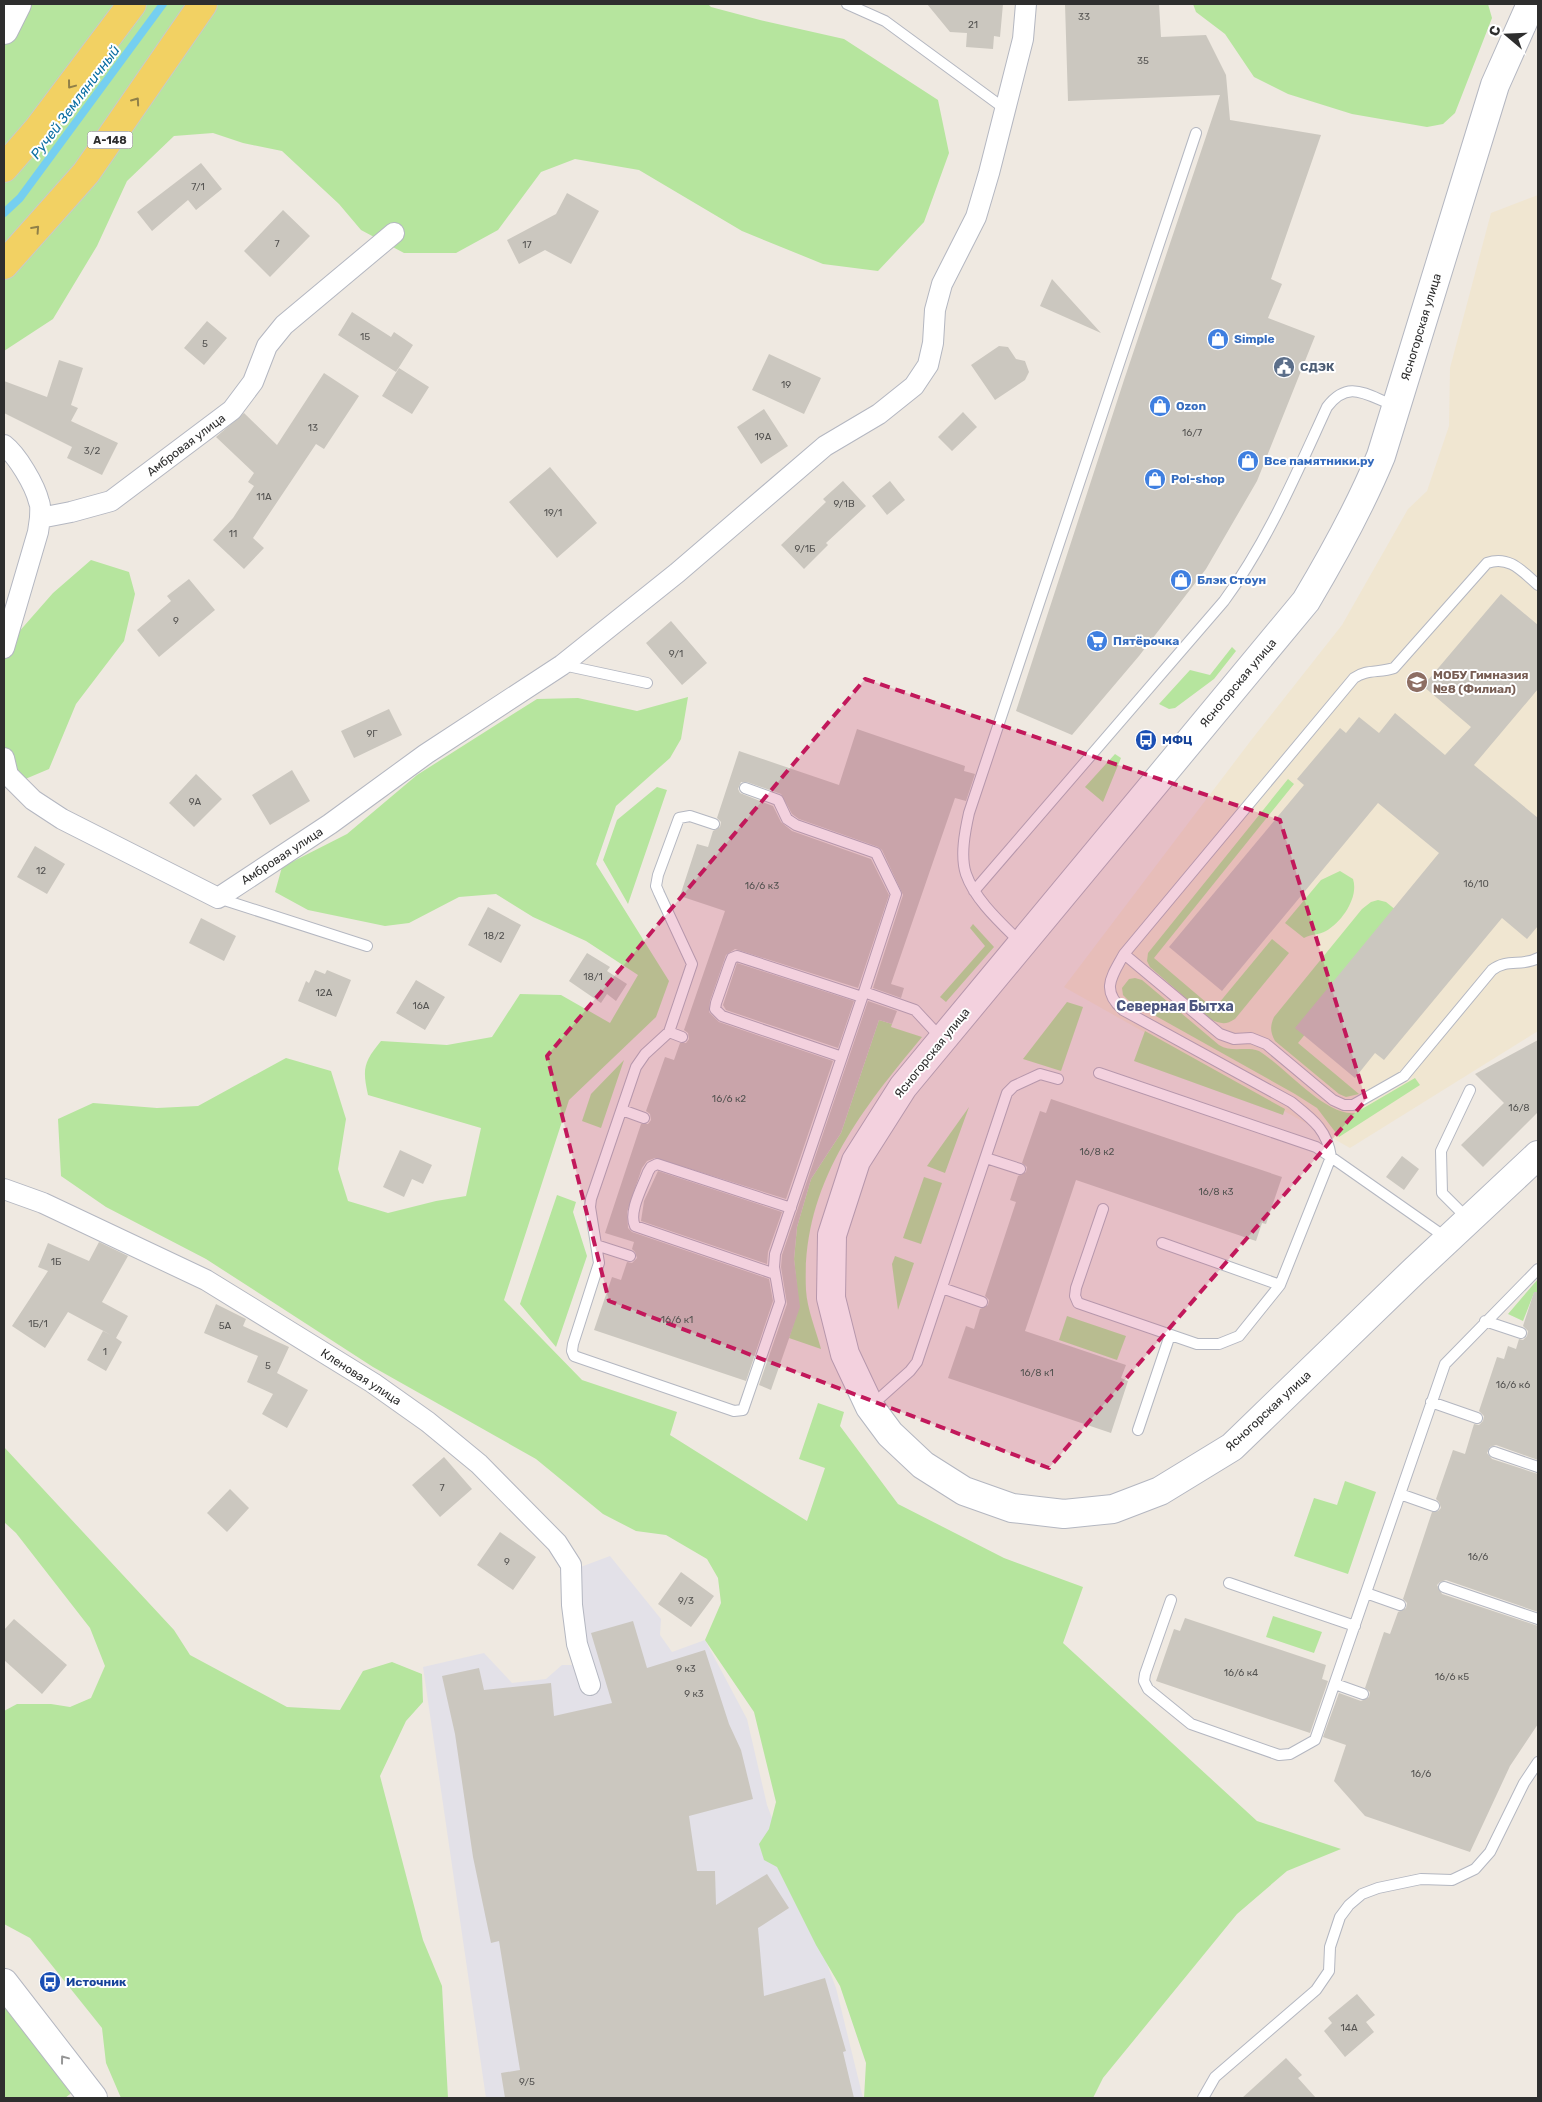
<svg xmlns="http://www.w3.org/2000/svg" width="1542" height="2102" font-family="Rubik,sans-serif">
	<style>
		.industrial { fill: #e3e1e8 }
		.education { fill: #f0e6d1 }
		.green { fill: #b6e59e }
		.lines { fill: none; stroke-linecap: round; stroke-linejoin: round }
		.stream { stroke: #75cff0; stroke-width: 8 }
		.building { fill: #cbc7bf }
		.lane-casing { stroke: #b4b7c1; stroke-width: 12 }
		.street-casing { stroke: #b4b7c1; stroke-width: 22 }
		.secondary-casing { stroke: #b4b7c1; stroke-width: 30 }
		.primary-casing { stroke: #c9c9c9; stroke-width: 30 }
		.lane { stroke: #fff; stroke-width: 10 }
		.street { stroke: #fff; stroke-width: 20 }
		.secondary { stroke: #fff; stroke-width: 28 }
		.primary { stroke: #f2d163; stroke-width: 28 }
		.oneway { stroke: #908048 }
		.oneway2 { stroke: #969696 }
		.marked { fill: #c2185b; fill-opacity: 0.2; stroke: #c2185b; stroke-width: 4; stroke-dasharray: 10 6; stroke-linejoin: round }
		.labels { text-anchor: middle; stroke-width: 4; stroke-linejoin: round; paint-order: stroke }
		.number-label { font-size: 10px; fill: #555452 }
		.shield { fill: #fff; stroke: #6d6d6d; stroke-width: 1 }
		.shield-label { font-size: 11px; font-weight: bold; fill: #2e2e2e }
		.street-label { font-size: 12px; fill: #2e2e2e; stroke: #fff }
		.shop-label { font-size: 12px; font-weight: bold; fill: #366cbe; stroke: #fff; text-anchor: start }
		.service-label { font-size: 12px; font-weight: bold; fill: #4e5e75; stroke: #fff; text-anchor: start }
		.education-label { font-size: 12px; font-weight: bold; fill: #785e54; stroke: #fff; text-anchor: start }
		.transit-label { font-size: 12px; font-weight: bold; fill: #164399; stroke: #fff; text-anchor: start }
		.water-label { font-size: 14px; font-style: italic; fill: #0d6fa3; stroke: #fff }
		.neighbourhood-label { font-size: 14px; font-weight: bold; fill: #4d5680; stroke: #fff }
	</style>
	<rect width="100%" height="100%" fill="#efe9e1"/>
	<path class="industrial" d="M610 1556 661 1619 660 1635 672 1652 705 1640 747 1719 767 1805 836 1988 863 2098H486L423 1667 484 1653 512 1683 546 1679 562 1665H573L562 1574Z"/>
	<path class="education" d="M1538 195V1031L1350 1148 1064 987 1252 739 1342 625 1408 509 1427 491 1449 426 1450 368 1491 213Z"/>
	<path class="green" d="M4 4H708L711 7 760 20 844 39 938 100 949 153 924 222 878 271 823 264 742 231 639 170 575 159 541 172 498 230 456 253H404L361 230 339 204 282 151 243 143 213 133 174 136 127 181 97 246 53 319 4 351Z
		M1193 4H1488L1492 18 1455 113 1443 124 1427 127 1352 114 1288 94 1254 77 1225 34 1196 12Z
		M91 560 129 572 135 594 124 641 76 704 49 769 4 788V639L17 634 53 593Z
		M1232 647 1236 651 1214 679 1175 708 1169 709 1159 704 1190 670 1210 675Z
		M688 697 681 739 670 758 616 806 596 864 669 981 656 1017 569 1100 504 1300 582 1380 677 1412 670 1435 807 1521 825 1468 799 1459 818 1403 844 1412 840 1426 898 1504 1004 1558 1083 1587 1063 1643 1257 1821 1341 1849 1287 1871 1237 1914 1103 2078 1093 2098H864L866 2063 840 1986 816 1945 777 1867 764 1860 759 1844 769 1829 776 1802 754 1712 705 1640 721 1603 718 1578 707 1559 666 1535 636 1531 603 1514 536 1459 373 1367 206 1259 106 1207 61 1176 58 1119 93 1103 157 1108 198 1106 286 1058 331 1071 346 1119 338 1169 348 1201 388 1213 436 1201 466 1196 481 1128 368 1095C362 1068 364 1062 381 1041L447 1045 492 1037 520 994 561 995 610 1023 638 975 586 941 533 917 496 894 459 897 409 923 385 926 308 910 275 892 282 867 347 834 417 775 537 699 578 698 637 711Z
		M1115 754 1121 758 1103 802 1085 787Z
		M1288 779 1294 784 1154 958 1214 1009 1272 939 1289 953 1235 1019C1226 1025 1220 1024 1210 1019L1150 967 1147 961 1148 953Z
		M657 787 667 790 628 904 603 860 617 820Z
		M1340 871 1353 879C1359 897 1342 922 1326 931 1319 935 1311 934 1304 938L1285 923 1321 880Z
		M1378 900 1386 902 1402 915 1298 1043 1359 1094 1346 1097 1339 1094 1275 1041C1270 1032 1270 1026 1274 1017L1362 909 1371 902Z
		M973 924 994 947 946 1002 940 997 985 946 970 928Z
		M1135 978 1142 980 1219 1045C1232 1053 1246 1046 1259 1051 1284 1066 1326 1117 1355 1113L1415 1078 1420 1085 1339 1137 1317 1108 1295 1094 1129 1001 1123 995 1122 988 1129 979Z
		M1067 1002 1083 1007 1061 1071 1023 1059Z
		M879 1020 892 1024 891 1027 922 1037C859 1113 801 1186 806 1290 807 1309 816 1330 821 1349L789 1338 799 1307 794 1259 797 1227 811 1179 841 1133Z
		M1145 1031 1285 1109 1283 1115 1134 1061Z
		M624 1060 601 1128 582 1121 591 1094Z
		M969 1107 945 1173 927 1166Z
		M924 1177 942 1183 921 1244 903 1238Z
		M557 1195 576 1202 573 1212 587 1256 556 1347 520 1304Z
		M895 1256 914 1263 898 1310 892 1264Z
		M1538 1279V1294L1534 1293 1523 1321 1508 1314Z
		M1067 1316 1126 1336 1117 1360 1059 1340Z
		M4 1447 174 1630 190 1655 287 1707 340 1710 363 1671 392 1662 422 1674 423 1702 406 1721 380 1776 423 1940 442 1986 448 2098H121L106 2063 102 2028 30 1938 4 1924V1711L17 1704H51L70 1707 91 1698 105 1666 90 1628 16 1533 4 1522Z
		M1345 1481 1376 1492 1348 1574 1294 1556 1314 1498 1337 1505Z
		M1273 1616 1322 1632 1314 1653 1266 1637Z
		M4 2006 47 2054 74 2091 65 2098H4Z"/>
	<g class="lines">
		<path class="stream" d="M4 213 20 198 163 4"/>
	</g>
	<path class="building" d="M927 4H1003L1000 37 994 36 993 49 966 47 967 33 950 32Z
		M1065 4H1159L1161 37 1206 35 1226 75 1230 120 1321 135 1271 279 1282 284 1268 318 1315 336 1257 481 1206 569 1139 656 1072 735 1016 711 1124 380 1220 95 1068 101Z
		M201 163 222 189 196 210 188 200 152 231 137 212Z
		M567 193 599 211 571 264 545 250 519 264 507 240 556 214Z
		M283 210 310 236 270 277 244 251Z
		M1052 279 1101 333 1040 306Z
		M352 312 391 337 394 332 413 345 396 372 338 335Z
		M207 321 227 338 204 365 184 348Z
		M999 346 1008 347 1016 359 1025 361 1029 372 1025 380 995 400 971 365Z
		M769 354 821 378 804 414 752 390Z
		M59 360 83 368 71 405 78 408 71 421 118 443 102 475 67 458 72 447 4 413V381L47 397Z
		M399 368 429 387 412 414 382 396Z
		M324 373 359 396 324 449 316 444 253 538 264 548 244 569 213 540 233 518 254 486 248 482 254 473 216 437 244 413 277 445Z
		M764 409 788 446 761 464 737 427Z
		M963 412 977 427 952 451 938 437Z
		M550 467 597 523 557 558 509 502Z
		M843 481 866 506 826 543 828 545 804 569 781 545 826 502 823 499Z
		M890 481 905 500 887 515 872 496Z
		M189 579 215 610 159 657 137 630 171 601 167 596Z
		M1501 594 1538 625V689L1474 765 1538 818V926L1527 939 1502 918 1384 1060 1375 1053 1355 1078 1295 1028 1439 853 1378 803 1222 991 1169 947 1304 785 1297 779 1340 728 1346 733 1359 717 1379 733 1395 713 1445 755 1471 727 1423 686Z
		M671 621 707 663 682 685 646 643Z
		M389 709 402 735 354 758 341 731Z
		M857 729 965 766 964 771 975 774 966 801 955 798 891 984 904 988 901 998 873 988 903 895 882 850 878 847 799 819 792 814 781 794 747 782H741L738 789 740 793 773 806 781 822 792 831 871 859 889 895 858 988 735 949 726 955 710 1001 709 1012 719 1022 833 1061 786 1199 655 1158 647 1161 642 1168 627 1212 628 1228 632 1232 769 1279 773 1301 746 1381 594 1330 612 1277 621 1280 627 1262 632 1263 637 1258 635 1252 632 1249 634 1242 605 1233 641 1124H648L651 1120 650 1114 646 1111 665 1057 674 1060 680 1043H686L689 1039 688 1033 684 1030 725 911 680 896 697 844 708 847 713 831 720 827 721 822 717 818 739 751 839 785Z
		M292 770 310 801 270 825 252 795Z
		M196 774 222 799 194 827 169 803Z
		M35 846 65 864 47 894 17 877Z
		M488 907 521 925 501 963 468 945Z
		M201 918 236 936 224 961 189 943Z
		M587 953 610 967 607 971 627 984 616 1001 607 994 601 1003 569 981Z
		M737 963 854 1001 838 1048 726 1010 723 1005Z
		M315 970 325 974 327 970 351 980 336 1017 298 1001 306 981 309 983Z
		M416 980 445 997 425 1030 396 1013Z
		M868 1001 897 1011 892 1024 879 1020 841 1133 811 1179 797 1227 794 1259 800 1307 771 1390 759 1385 787 1304 781 1267 782 1255Z
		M1538 1040V1112L1483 1167 1461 1145 1504 1103 1475 1074Z
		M1051 1099 1282 1177 1266 1224 1262 1223 1256 1241 1076 1180 1025 1331 1126 1365 1121 1378 1128 1381 1111 1433 948 1378 966 1326 974 1329 980 1309 988 1305 989 1300 985 1296 1016 1202 1010 1200 1018 1176 1026 1172 1027 1167 1022 1163 1040 1111 1046 1113Z
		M400 1150 432 1165 423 1184 412 1179 404 1197 383 1187Z
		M1402 1156 1419 1169 1404 1190 1386 1177Z
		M658 1171 782 1212 768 1252 767 1264 641 1221 644 1201Z
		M99 1242 128 1256 102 1302 128 1316 116 1338 122 1342 106 1371 87 1360 103 1331 111 1335 68 1312 45 1348 12 1326 48 1271 38 1267 48 1243 89 1261Z
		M1534 1292H1538V1460L1496 1445 1490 1447 1487 1453 1492 1459 1538 1474V1612L1446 1580 1440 1582 1437 1585 1442 1594 1538 1626V1724L1510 1766 1470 1852 1365 1816 1334 1781 1346 1745 1323 1737 1339 1693 1361 1701 1369 1697 1370 1692 1365 1688 1384 1632 1390 1634 1398 1612 1406 1608 1407 1603 1403 1599 1432 1512 1438 1511 1441 1508 1439 1502 1436 1499 1453 1450 1465 1454 1474 1424 1479 1425 1483 1421 1484 1416 1479 1411 1497 1357 1504 1359 1508 1346 1516 1349 1519 1339 1523 1340 1527 1336 1528 1331 1523 1326Z
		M216 1304 246 1319 243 1326 289 1347 277 1373 308 1390 287 1428 262 1414 273 1394 247 1382 258 1356 204 1333Z
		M444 1457 472 1489 440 1517 412 1485Z
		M230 1489 249 1508 227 1532 207 1513Z
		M500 1532 536 1557 513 1590 477 1565Z
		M681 1572 714 1596 691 1627 658 1604Z
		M1185 1618 1326 1665 1322 1679 1328 1681 1310 1733 1156 1681 1174 1629 1180 1631Z
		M14 1619 67 1665 42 1694 4 1660V1630Z
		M633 1621 647 1668 705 1650 729 1724 741 1750 753 1799 689 1816 697 1871H715L716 1905 767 1874 789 1908 758 1928 764 1996 825 1978 846 2051 843 2052 854 2098H505L501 2073 520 2070 499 1941 491 1943 473 1857 455 1734 442 1676 479 1668 484 1690 551 1683 554 1716 612 1703 591 1633Z
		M1357 1994 1375 2015 1366 2022 1374 2032 1345 2057 1324 2031 1332 2023 1328 2018Z
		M1286 2058 1302 2075 1298 2078 1316 2098H1242Z"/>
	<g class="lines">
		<g class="lane-casing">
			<path id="lane" d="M847 4 885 21 1005 109
				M1538 585C1522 571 1509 555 1487 563L1394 668C1380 673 1366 669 1354 678L1124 954 1220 1034 1234 1039 1251 1038 1266 1044 1333 1100 1344 1105H1353L1404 1076 1492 970C1507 958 1522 967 1538 958
				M563 665 647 683
				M745 788 778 800 787 819 796 825 876 853 896 894 864 992 915 1010 942 1039
				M714 824 690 816 679 818 658 875 656 886 659 893 692 964 669 1032 645 1054 636 1067 591 1199 590 1207 599 1263 573 1344 572 1351 574 1356 734 1411 743 1410 780 1302 774 1267 775 1254 864 992
				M974 891 1224 601C1268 541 1296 474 1327 407 1349 378 1367 396 1396 406
				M218 898 367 946
				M1021 943C1001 923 975 900 966 874 960 856 965 831 969 813L1196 133
				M1124 954C1112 976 1100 990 1123 1010L1291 1102C1312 1119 1327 1129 1331 1157
				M669 1032 682 1037
				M842 1057 722 1016 715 1009 716 1003 730 963 732 958 737 956 862 997
				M1099 1073 1316 1147 1331 1157
				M622 1110 644 1118
				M986 1158 1020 1169
				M1103 1209 1076 1288 1075 1296 1078 1303 1197 1344H1219L1239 1336 1280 1285 1331 1157 1448 1239
				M1468 1219 1442 1193 1441 1151 1470 1090
				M1162 1243 1280 1285
				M596 1245 630 1256
				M775 1274 635 1226C628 1212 643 1186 648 1172L651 1167 657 1164 791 1208
				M942 1288 982 1302
				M1485 1321 1521 1333
				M1431 1402 1477 1418
				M872 1405 910 1371 917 1362 1007 1093 1014 1086 1040 1074 1058 1079
				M1138 1430 1170 1335
				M1494 1452 1538 1467
				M1400 1494 1434 1506
				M1229 1583 1355 1626
				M1444 1587 1538 1619
				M1366 1593 1400 1605
				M1171 1600 1145 1674 1144 1681 1148 1689 1191 1724 1279 1755 1290 1754 1315 1740 1445 1364 1538 1269
				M1335 1684 1363 1694
				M1203 2098 1215 2077 1316 1990 1329 1971 1330 1947 1340 1917 1349 1905 1362 1894 1378 1888 1421 1879 1452 1880 1475 1869 1490 1852 1524 1783 1538 1762"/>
		</g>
		<g class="street-casing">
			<path id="street" d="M4 445C17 455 35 485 39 502 41 506 40 513 40 518
				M4 648 38 532 40 518 71 512 111 501 232 410 253 382 267 346 284 325 394 233
				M4 758 8 775 33 800 62 819 218 898 330 824 426 754 562 665 677 573 825 446 879 414 914 386 928 365 933 343 935 310 942 284 976 217 989 173 1023 39 1026 4
				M4 1189 43 1203 206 1280 373 1383 428 1422 479 1464 557 1543 571 1565 572 1605 577 1644 590 1685"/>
		</g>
		<g class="secondary-casing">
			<path id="secondary" d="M1531 4 1495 85 1381 456C1360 507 1334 554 1306 601L903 1087 856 1161 832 1235 831 1298 845 1354 870 1407 890 1434 923 1465 964 1491 1012 1508 1064 1514 1113 1509 1160 1491 1232 1447 1414 1271 1538 1155
				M4 30 17 4
				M4 1983 93 2098"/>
		</g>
		<g class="primary-casing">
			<path id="primary" d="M4 168 38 129 132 4
				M4 265 86 173 203 4"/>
		</g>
		<use href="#lane" class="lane"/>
		<use href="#street" class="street"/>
		<use href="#secondary" class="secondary"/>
		<use href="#primary" class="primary"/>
	</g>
	<defs><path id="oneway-chevron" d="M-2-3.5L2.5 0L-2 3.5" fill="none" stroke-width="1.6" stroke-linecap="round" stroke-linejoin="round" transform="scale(1.25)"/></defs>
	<g class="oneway">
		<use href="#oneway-chevron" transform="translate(71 85) rotate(127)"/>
		<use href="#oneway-chevron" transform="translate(136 101) rotate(-55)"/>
		<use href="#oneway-chevron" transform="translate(36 229) rotate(-48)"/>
	</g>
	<use class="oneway2" href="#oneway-chevron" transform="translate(64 2059) rotate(-127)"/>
	<path class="marked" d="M865 679 1280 820 1366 1100 1049 1468 609 1301 547 1056Z"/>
	<defs>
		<g id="shop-disc" transform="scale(1.125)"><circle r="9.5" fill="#3f7fe0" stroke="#fff"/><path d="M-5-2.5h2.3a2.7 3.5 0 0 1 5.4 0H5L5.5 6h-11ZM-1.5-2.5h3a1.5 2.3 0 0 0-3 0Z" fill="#fff"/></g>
		<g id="civic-disc" transform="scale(1.125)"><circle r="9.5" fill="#5c6f8a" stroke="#fff"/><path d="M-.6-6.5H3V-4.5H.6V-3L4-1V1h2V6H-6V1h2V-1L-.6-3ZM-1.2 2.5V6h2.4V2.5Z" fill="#fff"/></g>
		<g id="supermarket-disc" transform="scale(1.125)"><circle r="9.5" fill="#3f7fe0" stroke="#fff"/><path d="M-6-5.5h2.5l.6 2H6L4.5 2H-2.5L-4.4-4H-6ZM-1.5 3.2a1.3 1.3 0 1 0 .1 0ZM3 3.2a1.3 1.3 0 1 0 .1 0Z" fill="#fff"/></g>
		<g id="school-disc" transform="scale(1.125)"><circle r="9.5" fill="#8d6e63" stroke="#fff"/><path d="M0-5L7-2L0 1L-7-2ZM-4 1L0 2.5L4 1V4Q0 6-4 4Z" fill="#fff"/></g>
		<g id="bus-disc" transform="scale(1.125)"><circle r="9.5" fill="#1a4fb4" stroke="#fff"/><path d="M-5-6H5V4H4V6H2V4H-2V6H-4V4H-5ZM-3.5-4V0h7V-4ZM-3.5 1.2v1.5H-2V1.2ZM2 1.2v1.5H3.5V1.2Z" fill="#fff"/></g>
	</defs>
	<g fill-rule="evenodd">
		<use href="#shop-disc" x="1218" y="339"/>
		<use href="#civic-disc" x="1284" y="367"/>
		<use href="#shop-disc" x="1160" y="406"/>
		<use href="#shop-disc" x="1248" y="461"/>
		<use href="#shop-disc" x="1155" y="479"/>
		<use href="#shop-disc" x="1181" y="580"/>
		<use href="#supermarket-disc" x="1097" y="641"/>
		<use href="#school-disc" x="1417" y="682"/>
		<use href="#bus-disc" x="1146" y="740"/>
		<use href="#bus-disc" x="50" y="1982"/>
	</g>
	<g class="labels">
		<g class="number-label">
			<text x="1084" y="20">33</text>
			<text x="973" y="28">21</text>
			<text x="1143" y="64">35</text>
			<text x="198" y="190">7/1</text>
			<text x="277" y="247">7</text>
			<text x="527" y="248">17</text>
			<text x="365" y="340">15</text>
			<text x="205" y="347">5</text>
			<text x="786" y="388">19</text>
			<text x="313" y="431">13</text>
			<text x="1192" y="436">16/7</text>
			<text x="763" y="440">19А</text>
			<text x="92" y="454">3/2</text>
			<text x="264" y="500">11А</text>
			<text x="844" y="507">9/1В</text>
			<text x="553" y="516">19/1</text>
			<text x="233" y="537">11</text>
			<text x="805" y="552">9/1Б</text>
			<text x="176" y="624">9</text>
			<text x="676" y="657">9/1</text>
			<text x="372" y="737">9Г</text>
			<text x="195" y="805">9А</text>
			<text x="41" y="874">12</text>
			<text x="1476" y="887">16/10</text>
			<text x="762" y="889">16/6 к3</text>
			<text x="494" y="939">18/2</text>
			<text x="593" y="980">18/1</text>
			<text x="324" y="996">12А</text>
			<text x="421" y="1009">16А</text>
			<text x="729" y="1102">16/6 к2</text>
			<text x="1519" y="1111">16/8</text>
			<text x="1097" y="1155">16/8 к2</text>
			<text x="1216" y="1195">16/8 к3</text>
			<text x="56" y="1265">1Б</text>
			<text x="677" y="1323">16/6 к1</text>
			<text x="38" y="1327">1Б/1</text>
			<text x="225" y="1329">5А</text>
			<text x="105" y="1355">1</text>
			<text x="268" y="1369">5</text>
			<text x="1037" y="1376">16/8 к1</text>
			<text x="1513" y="1388">16/6 к6</text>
			<text x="442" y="1491">7</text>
			<text x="1478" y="1560">16/6</text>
			<text x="507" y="1565">9</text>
			<text x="686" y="1604">9/3</text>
			<text x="686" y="1672">9 к3</text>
			<text x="1241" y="1676">16/6 к4</text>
			<text x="1452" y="1680">16/6 к5</text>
			<text x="694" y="1697">9 к3</text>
			<text x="1421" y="1777">16/6</text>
			<text x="1349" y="2031">14А</text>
			<text x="527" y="2085">9/5</text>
		</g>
		<rect class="shield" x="87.5" y="131.5" width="45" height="17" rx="4"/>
		<g class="shield-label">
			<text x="110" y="144">А-148</text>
		</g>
		<g class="street-label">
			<text transform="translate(1421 327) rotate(-73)" y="4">Ясногорская улица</text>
			<text transform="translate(186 445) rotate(-37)" y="4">Амбровая улица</text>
			<text transform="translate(1238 683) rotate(-50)" y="4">Ясногорская улица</text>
			<text transform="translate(282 856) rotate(-33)" y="4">Амбровая улица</text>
			<text transform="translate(932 1053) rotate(-51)" y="4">Ясногорская улица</text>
			<text transform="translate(361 1377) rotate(33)" y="4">Кленовая улица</text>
			<text transform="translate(1268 1411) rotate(-43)" y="4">Ясногорская улица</text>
		</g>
		<g class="shop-label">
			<text x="1234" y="343">Simple</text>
			<text x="1176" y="410">Ozon</text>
			<text x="1264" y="465">Все памятники.ру</text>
			<text x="1171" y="483">Pol-shop</text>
			<text x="1197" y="584">Блэк Стоун</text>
			<text x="1113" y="645">Пятёрочка</text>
		</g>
		<g class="service-label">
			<text x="1300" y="371">СДЭК</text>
		</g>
		<g class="education-label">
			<text x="1433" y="679">МОБУ Гимназия<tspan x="1433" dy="14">№8 (Филиал)</tspan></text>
		</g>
		<g class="transit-label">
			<text x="1162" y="744">МФЦ</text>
			<text x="66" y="1986">Источник</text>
		</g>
		<g class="water-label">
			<text transform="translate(75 102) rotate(-53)" y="5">Ручей Земляничный</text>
		</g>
		<g class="neighbourhood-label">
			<text x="1175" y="1011">Северная Бытха</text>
		</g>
	</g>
	<rect width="1542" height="2102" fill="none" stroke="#2e2e2e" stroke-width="10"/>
	<g transform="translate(1507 35) rotate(289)" stroke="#ffffff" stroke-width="4" paint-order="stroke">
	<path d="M0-4L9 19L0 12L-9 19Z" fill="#2e2e2e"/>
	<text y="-8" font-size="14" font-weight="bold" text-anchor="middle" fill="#2e2e2e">С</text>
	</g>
</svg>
